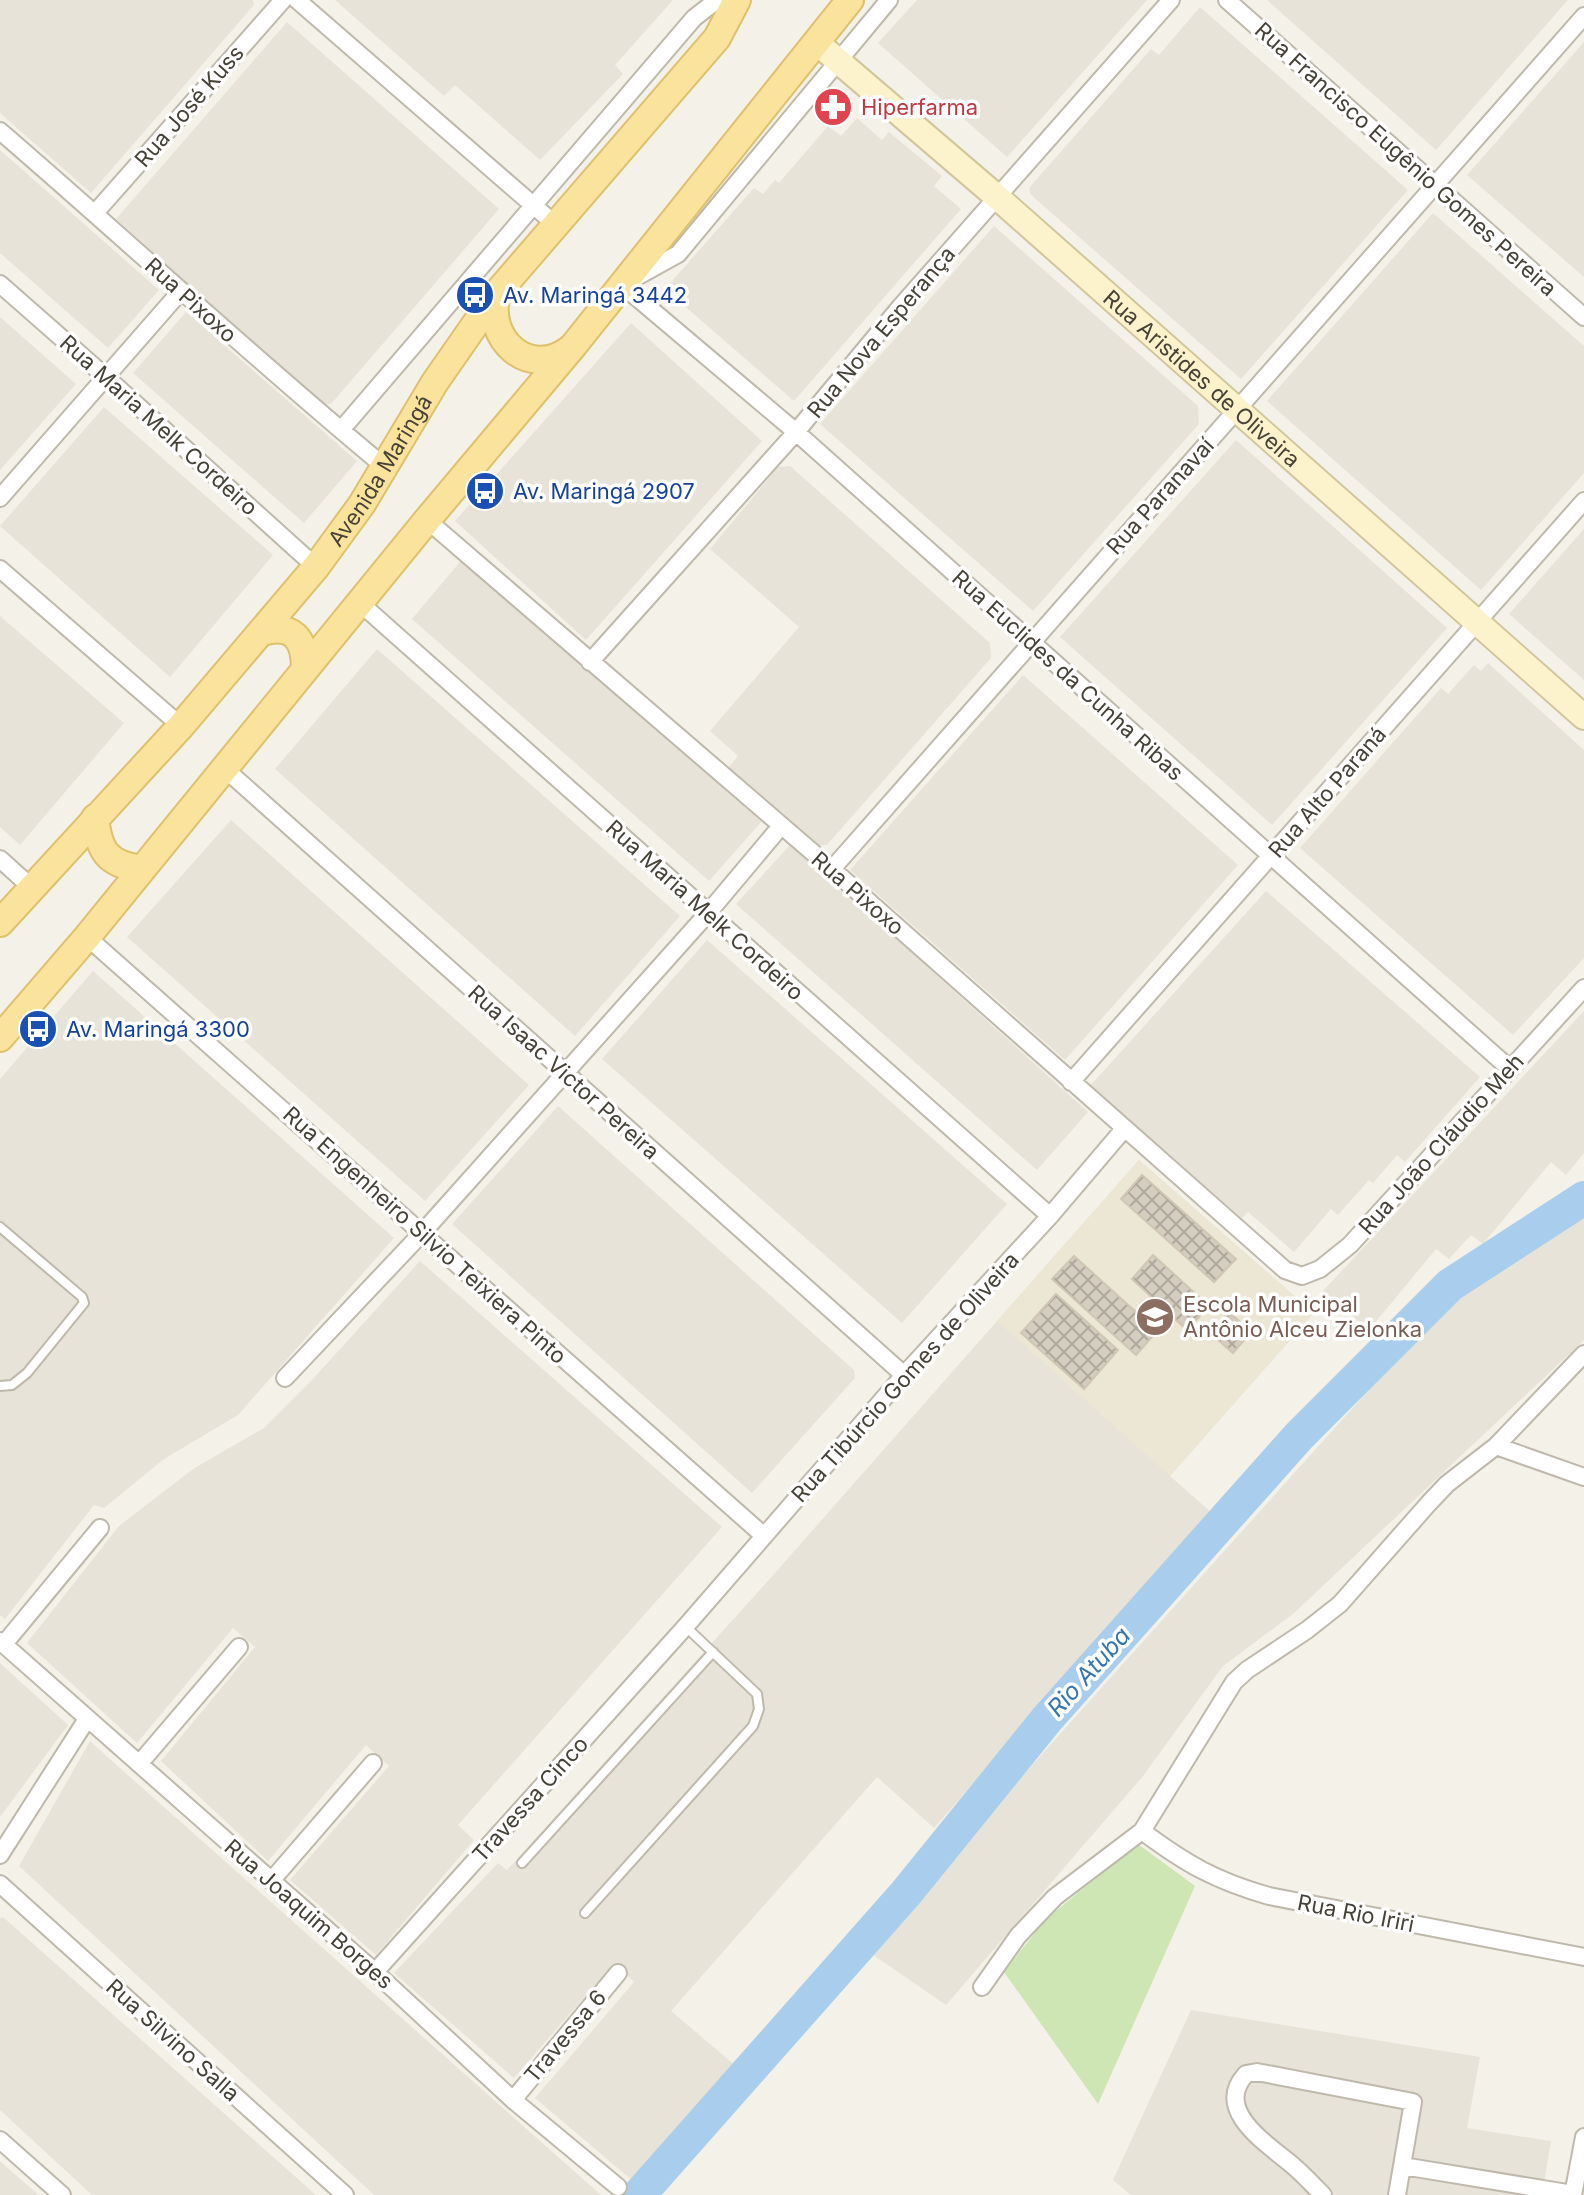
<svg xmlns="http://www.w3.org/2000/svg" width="1584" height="2195" font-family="Inter,sans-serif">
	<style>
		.residential { fill: #e7e3d8 }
		.education { fill: #ece6d4 }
		.green { fill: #cde6b4 }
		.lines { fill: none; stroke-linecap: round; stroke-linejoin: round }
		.river { stroke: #a9ceed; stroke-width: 34 }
		.building { fill: url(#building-cross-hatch); stroke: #cfc6b3; stroke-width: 2 }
		.service-casing { stroke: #bfb9ac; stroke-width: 12 }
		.minor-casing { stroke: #bfb9ac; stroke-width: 20 }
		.secondary-casing { stroke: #d1c69b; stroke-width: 28 }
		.primary-casing { stroke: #dec16d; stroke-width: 30 }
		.service { stroke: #fff; stroke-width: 8 }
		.minor { stroke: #fff; stroke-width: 16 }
		.secondary { stroke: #fcf2cb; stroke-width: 24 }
		.primary { stroke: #f9e39d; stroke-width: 26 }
		.labels { text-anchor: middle; stroke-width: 7; stroke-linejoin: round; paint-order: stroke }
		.street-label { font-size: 22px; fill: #474238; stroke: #fff }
		.health-label { font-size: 22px; fill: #be3a42; stroke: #fff; text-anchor: start }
		.transit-label { font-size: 22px; fill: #164399; stroke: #fff; text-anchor: start }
		.education-label { font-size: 22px; fill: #785e54; stroke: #fff; text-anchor: start }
		.water-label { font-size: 24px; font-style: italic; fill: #3676ae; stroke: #fff }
	</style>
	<defs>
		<pattern id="building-cross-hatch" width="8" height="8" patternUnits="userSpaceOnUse" patternTransform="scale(2)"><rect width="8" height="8" fill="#d5cdbf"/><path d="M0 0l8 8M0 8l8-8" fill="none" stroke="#afa89c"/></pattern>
	</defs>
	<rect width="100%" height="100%" fill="#f4f1e9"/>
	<path class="residential" d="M0 0H253L254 5 91 193 0 113Z
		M335 0H673L615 65 623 74 540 160 455 85 444 96Z
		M917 0H1147L1007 157 878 43Z
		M1267 0H1568L1436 150Z
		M1200 7 1408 190 1241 379 1030 194 1029 188 1151 49 1159 55Z
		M287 22 499 209 331 404H321L116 219Z
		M1584 42V277L1467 175Z
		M857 118 882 140 889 132 942 176 934 186 961 209 794 401 665 289 754 188 763 194 775 180 779 183 828 126 841 136Z
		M0 150 159 290 108 348 0 253Z
		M1433 213 1584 346V473L1481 590 1267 401Z
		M994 226 1198 406 1199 424 1033 611 820 424Z
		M186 312 357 461 304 523 133 373Z
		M0 317 76 384 0 470Z
		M631 323 762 441 586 640 455 521Z
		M104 407 273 555 170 677 0 526Z
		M1236 440 1447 628 1272 825 1060 637Z
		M790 466 990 643 991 658 827 845H818L728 768 738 756 710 731 799 627 710 549 778 467Z
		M1584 529V680L1509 614Z
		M464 557 762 821 709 881 412 619Z
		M0 616 124 723 20 845 0 827Z
		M377 649 680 916 575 1036 275 769Z
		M1488 663 1584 750V958L1513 1035 1300 848 1441 688 1448 694 1474 665 1481 671Z
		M1023 675 1238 865 1065 1060 850 870Z
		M231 820 529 1085 425 1201 127 937Z
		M791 844 1088 1112 1037 1170 736 904Z
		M1266 891 1480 1077 1405 1162 1397 1155 1373 1183 1369 1180 1338 1215 1331 1209 1294 1252 1248 1212 1242 1218 1090 1086Z
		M707 940 1007 1204 902 1323 602 1059Z
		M93 971 394 1238 238 1415 164 1459 104 1508 94 1505 5 1619 0 1615V1079Z
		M1584 1011V1153L1566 1175 1551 1162 1483 1244 1471 1235 1449 1259 1436 1249 1369 1330 1323 1291Z
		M558 1106 854 1370 855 1378 752 1493 452 1224Z
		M1139 1160 1314 1313 1170 1476 1212 1513 934 1828 877 1777 671 2011 736 2066 633 2181 535 2098 634 1982 614 1963 514 2078 394 1973 498 1863 507 1870 767 1582Z
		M1584 1193V1340L1293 1614 1223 1666 1143 1776 946 2005 866 1950 1447 1303Z
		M420 1261 722 1527 458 1825 474 1840 376 1955 290 1880 389 1766 366 1745 268 1861 161 1761 255 1647 233 1628 137 1743 27 1643 119 1526 193 1469 264 1428 311 1381Z
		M0 1663 68 1725 0 1817Z
		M90 1741 112 1761 601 2195H374L19 1866Z
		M3 1917 83 1988 316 2195H92L0 2110V1918Z
		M1191 2010 1480 2057 1467 2128 1551 2141 1542 2195H1131L1113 2180Z
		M0 2161 20 2179 39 2195H0Z"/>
	<path class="education" d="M1139 1160 1314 1313 1170 1476 997 1321Z"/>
	<path class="green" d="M1138 1844 1195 1886 1098 2104 1004 1972 1046 1919Z"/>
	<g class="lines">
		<path class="river" d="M639 2195 906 1893 1047 1719 1299 1436 1450 1285 1584 1198"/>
	</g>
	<path class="building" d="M1142 1175 1236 1259 1214 1282 1121 1199Z
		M1153 1255 1209 1306 1187 1330 1132 1279Z
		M1074 1256 1157 1331 1136 1355 1052 1279Z
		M1056 1294 1118 1350 1084 1389 1021 1333Z
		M1229 1312 1251 1332 1233 1353 1210 1333Z"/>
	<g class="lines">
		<g class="service-casing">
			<path id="service" d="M0 1227 82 1297 84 1303 27 1373 12 1385 0 1386
				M522 1863 713 1652
				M585 1913 753 1726 759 1709 757 1694 686 1627"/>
		</g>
		<g class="minor-casing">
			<path id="minor" d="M297 0 556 225
				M889 0 678 254 622 285 796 432 1510 1069
				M1227 0 1584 317
				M0 131C129 242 253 358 385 467
				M95 213 283 0
				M0 284 107 378 316 567
				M341 430 694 18 717 0
				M0 498 180 292
				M427 520 832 869 1285 1270 1302 1276 1320 1269 1350 1245 1584 988
				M0 569 181 726
				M360 603 1050 1216
				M590 662 796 432 901 306 1171 0
				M224 768 904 1375
				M0 859 31 887
				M832 869 1584 16
				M87 937 763 1535
				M1071 1082 1584 501
				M285 1378 423 1232 708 913 781 826
				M1496 1446 1584 1477
				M0 1641 375 1972 513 2100 618 2187
				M4 1644 100 1528
				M139 1764 239 1647
				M1142 1831C1186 1864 1216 1881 1269 1896L1584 1957
				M0 1855 87 1719
				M271 1881 373 1763
				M0 1884 345 2195
				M375 1972 686 1626 904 1375 1050 1216 1124 1129
				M982 1987 1018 1936 1055 1897 1142 1831 1234 1682 1247 1670 1307 1630 1340 1604 1429 1503 1447 1484 1496 1446 1584 1354
				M513 2100 618 1973
				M0 2140 62 2195
				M1403 2166 1573 2194
				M1323 2195C1312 2184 1302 2173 1291 2164 1266 2143 1213 2110 1246 2074L1257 2072 1413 2102 1397 2195
				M1573 2195 1584 2137"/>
		</g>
		<g class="secondary-casing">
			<g id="secondary">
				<path id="s1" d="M816 42 997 197 1584 717"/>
			</g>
		</g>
		<g class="primary-casing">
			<g id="primary">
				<path d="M497 293C484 339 529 380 570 349"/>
				<path d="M262 632C293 623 305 639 305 669"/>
				<path d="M95 818C99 851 107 864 141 869"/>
				<path id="s2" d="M0 923 181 726 316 567 362 504 435 382 497 293 717 38 737 0"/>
				<path d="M0 1038 87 937 427 520 574 345 850 0"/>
			</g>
		</g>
		<use href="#service" class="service"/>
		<use href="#minor" class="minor"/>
		<use href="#secondary" class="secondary"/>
		<use href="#primary" class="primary"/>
	</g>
	<defs>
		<g id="pharmacy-disc" transform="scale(2)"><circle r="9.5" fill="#e0444e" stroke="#fff"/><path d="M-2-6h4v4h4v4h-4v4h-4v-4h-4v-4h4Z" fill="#fff"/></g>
		<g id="bus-disc" transform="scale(2)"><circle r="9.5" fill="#1a4fb4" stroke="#fff"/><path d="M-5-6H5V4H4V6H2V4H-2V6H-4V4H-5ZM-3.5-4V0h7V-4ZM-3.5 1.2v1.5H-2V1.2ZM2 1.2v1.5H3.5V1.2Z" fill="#fff"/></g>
		<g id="school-disc" transform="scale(2)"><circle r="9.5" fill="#8d6e63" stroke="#fff"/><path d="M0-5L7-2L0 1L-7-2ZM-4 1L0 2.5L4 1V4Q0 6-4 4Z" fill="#fff"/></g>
	</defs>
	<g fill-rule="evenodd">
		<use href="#pharmacy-disc" x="833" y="107"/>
		<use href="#bus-disc" x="475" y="295"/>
		<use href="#bus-disc" x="485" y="491"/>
		<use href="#bus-disc" x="38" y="1029"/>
		<use href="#school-disc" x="1155" y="1317"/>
	</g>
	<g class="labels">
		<g class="street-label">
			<text transform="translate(189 106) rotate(-49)" y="8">Rua José Kuss</text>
			<text transform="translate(1406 159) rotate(42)" y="8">Rua Francisco Eugênio Gomes Pereira</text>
			<text transform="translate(191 300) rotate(42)" y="8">Rua Pixoxo</text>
			<text transform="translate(881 332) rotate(-50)" y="8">Rua Nova Esperança</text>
			<text dy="8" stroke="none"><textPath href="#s1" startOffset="512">Rua Aristides de Oliveira</textPath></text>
			<text transform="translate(159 425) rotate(42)" y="8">Rua Maria Melk Cordeiro</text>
			<text dy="8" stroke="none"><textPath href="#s2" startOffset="592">Avenida Maringá</textPath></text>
			<text transform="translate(1160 496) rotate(-48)" y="8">Rua Paranavaí</text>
			<text transform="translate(1068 675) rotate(42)" y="8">Rua Euclides da Cunha Ribas</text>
			<text transform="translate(1327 792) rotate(-49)" y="8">Rua Alto Paraná</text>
			<text transform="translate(858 893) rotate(41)" y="8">Rua Pixoxo</text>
			<text transform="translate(705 910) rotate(42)" y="8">Rua Maria Melk Cordeiro</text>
			<text transform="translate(564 1072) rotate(42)" y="8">Rua Isaac Victor Pereira</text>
			<text transform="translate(1441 1144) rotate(-48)" y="8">Rua João Cláudio Meh</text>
			<text transform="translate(425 1235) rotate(42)" y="8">Rua Engenheiro Silvio Teixiera Pinto</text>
			<text transform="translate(905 1377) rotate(-48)" y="8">Rua Tibúrcio Gomes de Oliveira</text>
			<text transform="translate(530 1799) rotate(-48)" y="8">Travessa Cinco</text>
			<text transform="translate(1356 1913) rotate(11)" y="8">Rua Rio Iriri</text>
			<text transform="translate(309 1914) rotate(41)" y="8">Rua Joaquim Borges</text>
			<text transform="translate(565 2036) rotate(-50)" y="8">Travessa 6</text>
			<text transform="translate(173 2040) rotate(42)" y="8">Rua Silvino Salla</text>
		</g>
		<g class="health-label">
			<text x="861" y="115">Hiperfarma</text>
		</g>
		<g class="transit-label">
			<text x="503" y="303">Av. Maringá 3442</text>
			<text x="513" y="499">Av. Maringá 2907</text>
			<text x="66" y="1037">Av. Maringá 3300</text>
		</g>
		<g class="education-label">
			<text x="1183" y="1312">Escola Municipal<tspan x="1183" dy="25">Antônio Alceu Zielonka</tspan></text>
		</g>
		<g class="water-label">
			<text transform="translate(1089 1672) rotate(-48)" y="8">Rio Atuba</text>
		</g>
	</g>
</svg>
